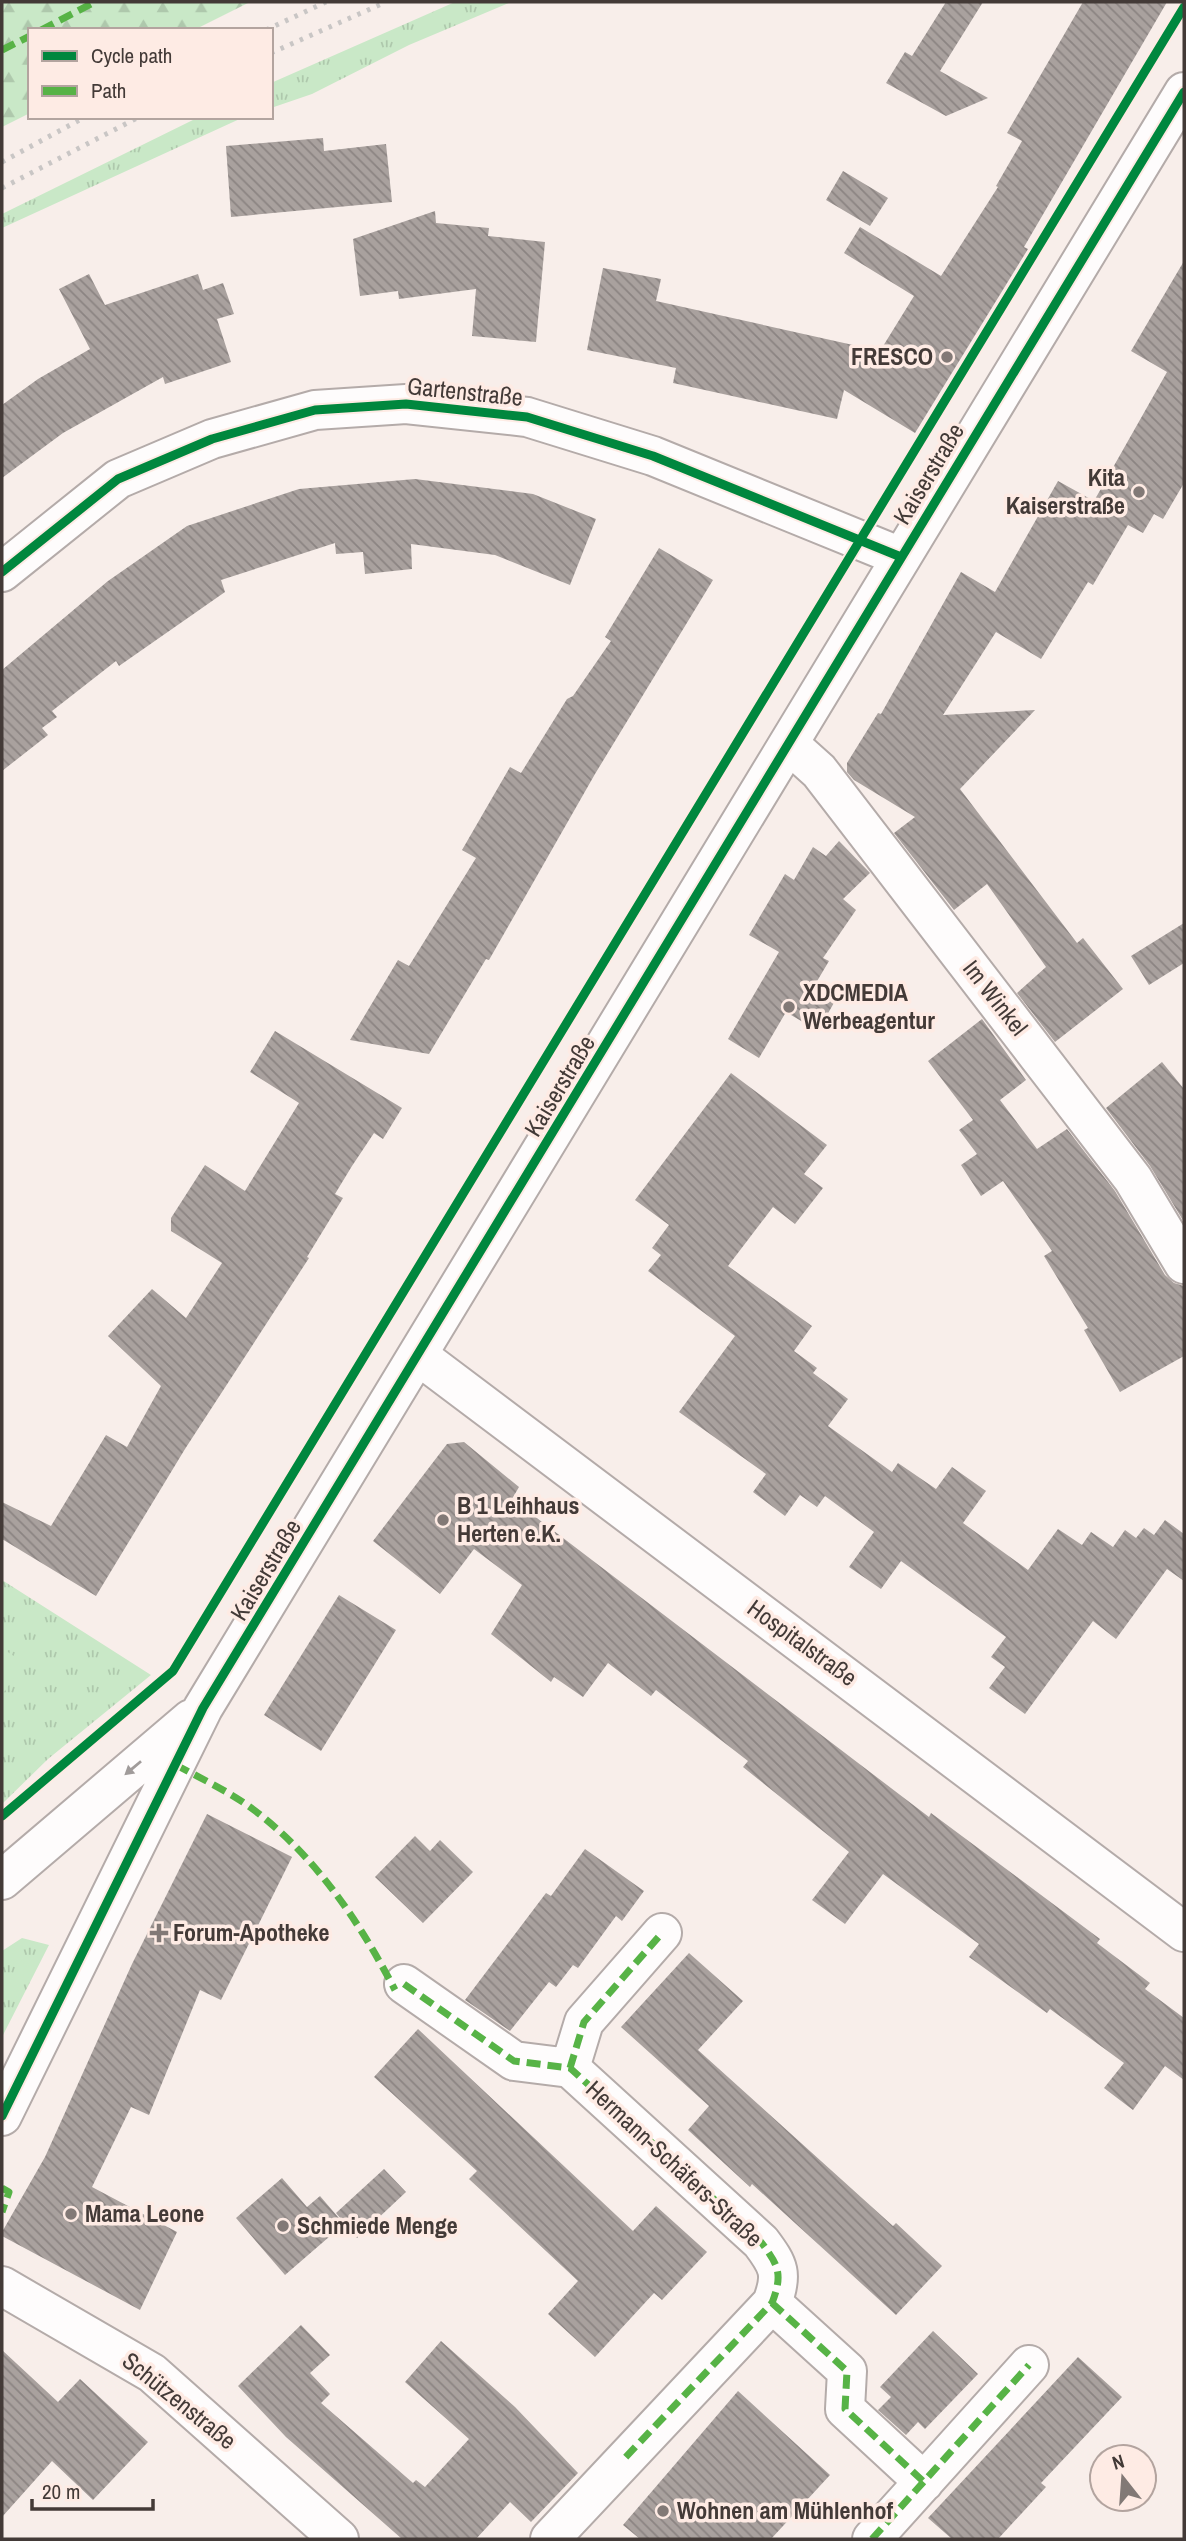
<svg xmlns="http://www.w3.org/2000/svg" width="1186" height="2541" font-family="'Archivo Narrow',sans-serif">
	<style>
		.grass { fill: url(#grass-tufts) }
		.forest { fill: url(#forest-firs) }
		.pitch { fill: #c9e8c7 }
		.building { fill: url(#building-back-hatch) }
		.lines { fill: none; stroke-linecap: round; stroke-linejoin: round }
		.minor-casing { stroke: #b4aba9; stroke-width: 42 }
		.secondary-casing { stroke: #b4aba9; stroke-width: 42 }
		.minor { stroke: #fefcfc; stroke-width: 38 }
		.secondary { stroke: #fefcfc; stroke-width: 38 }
		.rail { stroke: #c9c6c5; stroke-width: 5; stroke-dasharray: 3.5 7; stroke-linecap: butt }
		.quiet { stroke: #57b346; stroke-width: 7; stroke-dasharray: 14 7; stroke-linecap: butt }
		.cycleway-casing { stroke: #feebe4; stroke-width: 13 }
		.cycleway { stroke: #00873e; stroke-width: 9 }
		.oneway { fill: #a09b9a }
		.poi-dot { fill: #827976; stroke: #feebe4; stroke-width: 2.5 }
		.labels { text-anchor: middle; stroke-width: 7; stroke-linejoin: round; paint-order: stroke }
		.poi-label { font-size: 24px; font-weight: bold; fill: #433a37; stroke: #feebe4; text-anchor: start }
		.street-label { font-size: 24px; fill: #433a37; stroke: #feebe4 }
	</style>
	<defs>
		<pattern id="grass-tufts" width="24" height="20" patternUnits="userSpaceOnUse" patternTransform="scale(1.75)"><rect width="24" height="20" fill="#c9e8c7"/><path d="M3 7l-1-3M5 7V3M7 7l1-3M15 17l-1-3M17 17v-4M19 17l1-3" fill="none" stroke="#aec8ac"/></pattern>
		<pattern id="forest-firs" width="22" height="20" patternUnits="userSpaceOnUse" patternTransform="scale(1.75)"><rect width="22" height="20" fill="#c9e8c7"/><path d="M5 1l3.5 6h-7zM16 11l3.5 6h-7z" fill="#aec8ac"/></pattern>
		<pattern id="building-back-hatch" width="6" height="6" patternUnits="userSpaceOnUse" patternTransform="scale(1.75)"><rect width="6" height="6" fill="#a9a19e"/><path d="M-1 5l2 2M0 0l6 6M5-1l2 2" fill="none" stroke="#8b8482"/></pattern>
	</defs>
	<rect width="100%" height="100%" fill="#f8eeea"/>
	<path class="grass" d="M455 2H511L409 45 312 94 271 108V83Z
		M199 117H244L2 228V214Z
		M2 1580 151 1675 48 1759 2 1804Z
		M22 1938 49 1945 2 2037V1951Z"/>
	<path class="forest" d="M2 2H250L194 30H30V113L2 127Z"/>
	<path class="pitch" d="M2 1648 24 1663 2 1695Z"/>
	<path class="building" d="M946 2H983L940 71 988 98 946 116 886 83 905 52 912 56Z
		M1083 2H1167L1024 247 1028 249 915 433 844 390 837 419 673 383 676 368 587 350 603 268 661 279 656 301 880 351 914 296 844 253 860 227 941 276 998 187 996 186 1022 141 1007 133Z
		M323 138 324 151 386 144 392 202 231 217 226 146Z
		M843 171 888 198 870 226 826 200Z
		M435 211 436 223 489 228 488 236 545 242 536 342 472 336 476 289 399 299 398 291 360 296 353 239Z
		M1184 261V483L1163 519 1154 514 1143 533 1128 525 1093 585 1088 582 1041 659 996 632 943 715 1035 710 960 789 1077 943 1083 938 1123 989 1055 1042 1017 993 1046 967 987 884 954 910 894 833 915 817 854 780 847 772V763L878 713 881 714 961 572 995 592 1058 481 1094 501 1167 372 1131 351Z
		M89 274 105 305 198 274 203 290 223 283 234 314 217 319 231 362 165 384 163 377 63 433 2 478V405L38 379 90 349 59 289Z
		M415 479 533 494 596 519 570 585 495 555 411 544 412 569 365 574 363 552 336 554 335 543 221 580 225 592 119 666 116 661 52 711 57 717 42 728 48 735 2 771V670L108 581 187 526 299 489Z
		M659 548 713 580 595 774 489 960 486 959 429 1054 350 1040 398 960 409 966 476 858 462 850 510 767 521 773 567 699 573 696 611 641 605 637Z
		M839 841 870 873 843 899 856 910 823 958 829 961 813 988 835 1001 818 1031 786 1012 759 1058 728 1039 779 952 749 935 785 874 794 880 813 847 826 856Z
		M1184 923V963L1149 985 1131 956Z
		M982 1019 1026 1080 1000 1100 1037 1149 1067 1129 1115 1191 1165 1275 1174 1283 1184 1286V1356L1120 1392 1084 1330 1088 1328 1044 1256 1052 1251 1003 1181 981 1196 961 1165 977 1154 959 1130 973 1120 928 1061Z
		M275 1031 402 1108 383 1139 374 1133 352 1166 335 1194 343 1198 307 1257 309 1258 185 1449 96 1596 2 1539V1502L51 1526 106 1435 127 1447 161 1386 108 1336 152 1289 186 1318 222 1263 171 1231V1218L205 1165 245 1191 299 1103 250 1072Z
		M1162 1062 1184 1089V1222L1150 1166 1106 1108Z
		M731 1073 827 1145 804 1174 823 1188 795 1224 773 1207 728 1266 812 1326 794 1351 817 1368 813 1373 848 1399 828 1426 892 1472 898 1463 936 1489 952 1467 986 1491 963 1523 1028 1570 1058 1529 1082 1545 1091 1532 1113 1547 1125 1530 1136 1538 1144 1528 1154 1535 1165 1520 1184 1534V1581L1167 1569 1116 1639 1093 1621 1025 1714 989 1688 1005 1667 991 1657 1006 1637 901 1561 881 1589 849 1567 874 1532 825 1496 817 1507 800 1495 785 1516 753 1492 766 1474 679 1412 735 1336 648 1271 661 1255 652 1248 669 1225 635 1200Z
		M464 1442 519 1487 512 1499 929 1817 931 1813 1100 1939 1097 1943 1150 1983 1145 1989 1184 2018V2080L1165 2066 1133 2110 1104 2088 1124 2063 1050 2009 1047 2013 969 1957 979 1944 883 1874 845 1924 812 1900 849 1852 743 1767 748 1761 656 1690 651 1696 608 1663 583 1697 554 1677 551 1682 491 1634 522 1585 474 1549 440 1594 373 1541 447 1444Z
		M339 1595 396 1630 321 1751 264 1715Z
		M207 1814 292 1857 221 2000 200 1990 149 2115 131 2107 92 2187 177 2232 140 2310 2 2236V2232L45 2157 132 1964Z
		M415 1836 430 1851 440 1840 473 1872 423 1923 375 1877Z
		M585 1849 644 1891 622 1921 616 1916 578 1968 573 1965 556 1987 549 1982 510 2031 465 2000 546 1893 551 1896Z
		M689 1953 743 2001 698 2050 893 2226 896 2223 942 2266 896 2315 752 2184 750 2187 688 2130 709 2106 621 2027Z
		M418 2029 633 2231 656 2206 707 2252 662 2300 654 2293 595 2357 548 2314 578 2281 469 2179 477 2171 374 2077Z
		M384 2169 406 2192 357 2238 336 2213Z
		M282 2178 307 2207 320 2196 344 2224 285 2275 236 2218Z
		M301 2325 330 2355 310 2373 330 2394 321 2403 413 2483 416 2480 425 2487 469 2439 405 2382 441 2341 515 2407 578 2473 531 2522 510 2502 476 2539H402L286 2437 238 2386Z
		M933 2331 978 2374 925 2429 918 2422 906 2435 878 2410 891 2397 880 2387Z
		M2 2350 58 2402 80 2379 148 2442 93 2500 52 2461 2 2517Z
		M1078 2357 1122 2397 1041 2483 1046 2487 998 2539H952L928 2518Z
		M738 2391 830 2475 771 2539H640L623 2525Z"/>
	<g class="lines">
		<g class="minor-casing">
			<path id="minor" d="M2 572 118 479 212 439 315 410 406 404 527 417 653 456 901 557
				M790 745 819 771 1133 1179 1184 1264
				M419 1356 1184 1932
				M404 1984 514 2061 570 2068 761 2242C779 2266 783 2274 772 2303L550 2539
				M570 2068 584 2022 662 1933
				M772 2303 847 2371 845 2409 924 2482
				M872 2539 1029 2365"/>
		</g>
		<g class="secondary-casing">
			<path id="secondary" d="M2 1880 191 1719
				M2 2116 203 1708 1184 92
				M2 2286 152 2373 339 2539"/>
		</g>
		<use href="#minor" class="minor"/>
		<use href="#secondary" class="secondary"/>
		<path class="rail" d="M266 30 326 2
			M271 53 386 2
			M2 162 85 117
			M2 188 139 117"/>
		<path class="quiet" d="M41 30 95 2
			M2 50 30 36
			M176 1765C202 1779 230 1792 254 1810 316 1857 359 1921 395 1990
			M404 1984 514 2061 570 2068 761 2242C779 2266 783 2274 772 2303L622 2461
			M570 2068 584 2022 662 1933
			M2 2188 9 2192 2 2212
			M772 2303 847 2371 845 2409 924 2482
			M872 2539 1029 2365"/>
		<g class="cycleway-casing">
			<path id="cycleway" d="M2 572 118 479 212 439 315 410 406 404 527 417 653 456 901 557
				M2 1816 173 1671 1184 7
				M2 2116 203 1708 1184 92"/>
		</g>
		<use href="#cycleway" class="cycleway"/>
	</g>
	<defs><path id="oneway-solid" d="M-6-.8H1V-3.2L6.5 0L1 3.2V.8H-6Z" transform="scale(1.75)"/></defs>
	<use class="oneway" href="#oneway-solid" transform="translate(133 1768) rotate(140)"/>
	<g class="poi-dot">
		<circle cx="947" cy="357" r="7"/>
		<circle cx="1139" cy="492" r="7"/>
		<circle cx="789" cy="1007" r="7"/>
		<circle cx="443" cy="1520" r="7"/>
		<path d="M155.5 1922.5h7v7h7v7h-7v7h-7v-7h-7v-7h7z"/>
		<circle cx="71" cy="2214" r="7"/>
		<circle cx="283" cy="2226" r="7"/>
		<circle cx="663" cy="2511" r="7"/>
	</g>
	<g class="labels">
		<g class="poi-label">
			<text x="933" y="365" text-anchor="end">FRESCO</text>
			<text x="1125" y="486" text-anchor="end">Kita<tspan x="1125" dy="28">Kaiserstraße</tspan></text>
			<text x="803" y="1001">XDCMEDIA<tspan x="803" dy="28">Werbeagentur</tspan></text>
			<text x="457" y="1514">B 1 Leihhaus<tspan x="457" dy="28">Herten e.K.</tspan></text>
			<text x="173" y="1941">Forum-Apotheke</text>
			<text x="85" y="2222">Mama Leone</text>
			<text x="297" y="2234">Schmiede Menge</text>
			<text x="677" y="2519">Wohnen am Mühlenhof</text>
		</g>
		<g class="street-label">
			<text transform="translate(465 392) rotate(6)" y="8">Gartenstraße</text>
			<text transform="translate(929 474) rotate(-59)" y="8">Kaiserstraße</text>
			<text transform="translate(995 998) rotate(52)" y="8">Im Winkel</text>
			<text transform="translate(560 1086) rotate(-59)" y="8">Kaiserstraße</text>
			<text transform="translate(266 1570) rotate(-59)" y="8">Kaiserstraße</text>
			<text transform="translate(802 1643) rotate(36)" y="8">Hospitalstraße</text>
			<text transform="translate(674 2164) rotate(43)" y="8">Hermann-Schäfers-Straße</text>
			<text transform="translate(179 2401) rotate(39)" y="8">Schützenstraße</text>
		</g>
	</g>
	<rect width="1186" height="2541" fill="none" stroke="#433a37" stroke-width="7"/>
	<rect x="28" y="28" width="245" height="91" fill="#feebe4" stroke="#b3a49f" stroke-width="2"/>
	<rect x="42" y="51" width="35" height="10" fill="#00873e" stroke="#b3a49f" stroke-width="2"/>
	<text x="91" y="63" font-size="21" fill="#433a37">Cycle path</text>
	<rect x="42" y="86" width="35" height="10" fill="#57b346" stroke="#b3a49f" stroke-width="2"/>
	<text x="91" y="98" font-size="21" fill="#433a37">Path</text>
	<g transform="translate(1123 2478) rotate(343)"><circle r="33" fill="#feebe4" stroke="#b3a49f" stroke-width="2"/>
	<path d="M0-5L12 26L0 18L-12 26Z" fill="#827976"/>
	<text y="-10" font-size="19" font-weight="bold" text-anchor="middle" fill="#433a37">N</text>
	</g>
	<path d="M32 2499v10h121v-10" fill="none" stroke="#433a37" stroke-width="3.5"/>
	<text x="42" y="2499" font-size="21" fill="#433a37" stroke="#feebe4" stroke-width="5" paint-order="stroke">20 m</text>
</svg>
